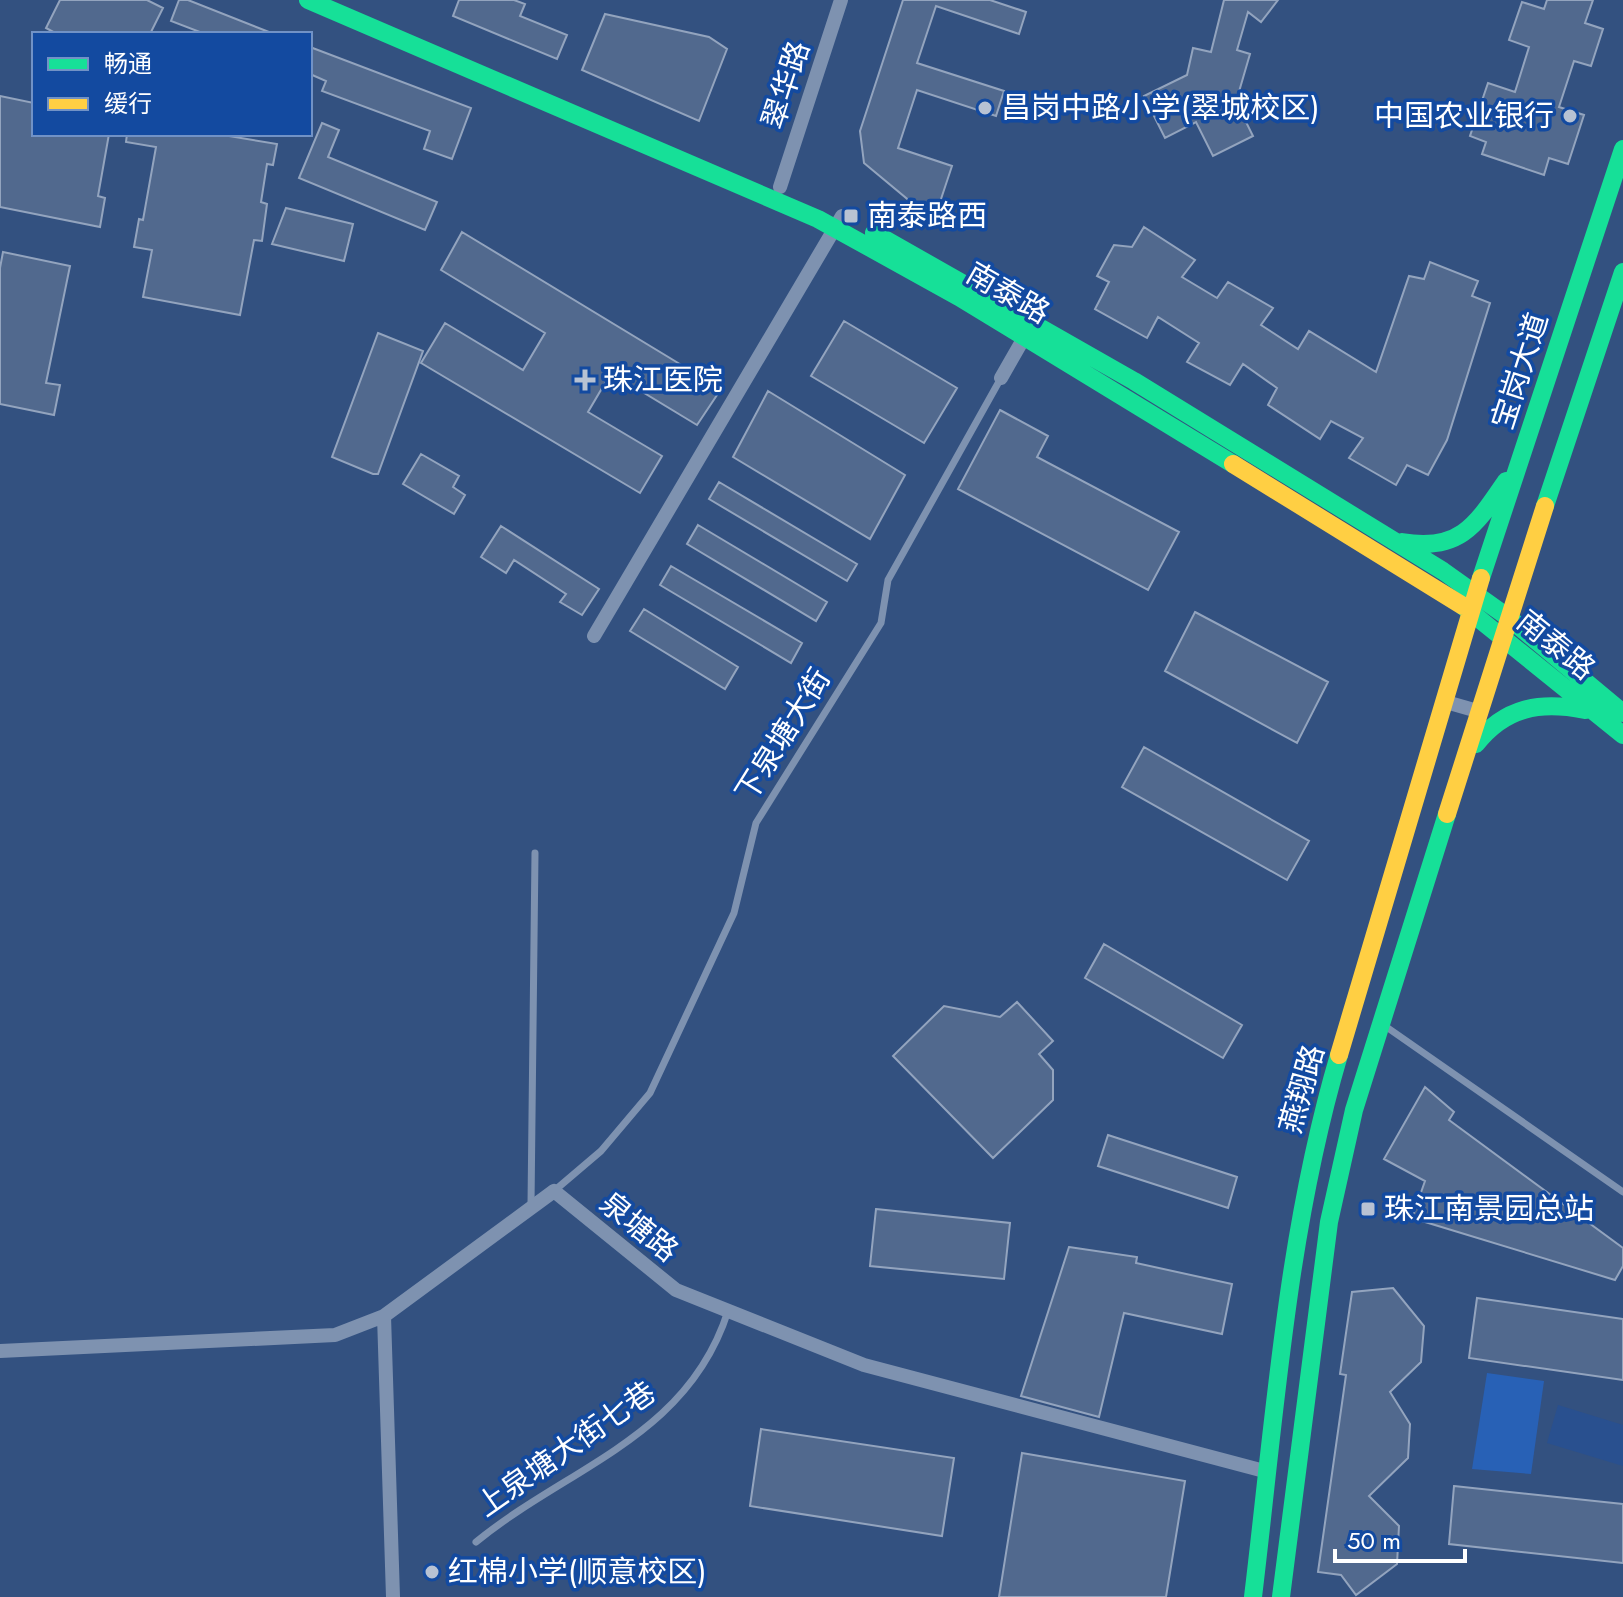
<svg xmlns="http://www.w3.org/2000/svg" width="1623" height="1597" font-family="Jost,'Noto Sans SC',sans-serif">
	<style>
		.green { fill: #2861b6 }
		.water { fill: #29508f }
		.building { fill: #51698e; stroke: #93a4be; stroke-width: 2 }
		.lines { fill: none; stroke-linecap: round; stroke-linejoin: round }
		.lane { stroke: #7e92b0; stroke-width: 7 }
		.street { stroke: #7e92b0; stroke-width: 14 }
		.fast { stroke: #16e098; stroke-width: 18 }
		.slow { stroke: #ffcf43; stroke-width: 18 }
		.poi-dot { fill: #b8c2d3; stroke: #134aa0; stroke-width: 3 }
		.labels { text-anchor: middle; stroke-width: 7; stroke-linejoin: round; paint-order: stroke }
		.street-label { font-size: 30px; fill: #fff; stroke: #134aa0 }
		.poi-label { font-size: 30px; fill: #fff; stroke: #134aa0; text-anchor: start }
	</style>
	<rect width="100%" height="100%" fill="#335180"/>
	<path class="green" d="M1487 1373 1544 1381 1531 1474 1472 1469Z"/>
	<path class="water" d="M1558 1405 1623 1425V1466L1547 1443Z"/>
	<path class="building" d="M60 0H147L163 8 150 34H57L46 28Z
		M179 0H188L274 34H205L171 21Z
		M459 0H514L525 4 520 16 567 35 557 59 453 16Z
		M903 0H990L1026 12 1019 34 936 6 917 63 1004 91 996 116 917 90 898 148 952 166 936 214 917 207 864 163 860 131Z
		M1224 0H1278L1261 22 1248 12 1237 50 1250 54 1236 102 1253 136 1213 156 1196 122 1165 138 1144 96 1187 75 1193 48 1211 52Z
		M1547 0H1593L1585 23 1603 29 1591 66 1574 61 1559 107 1584 115 1568 164 1549 158 1544 175 1482 154 1486 142 1470 136 1488 83 1515 92 1529 47 1509 40 1522 2 1544 9Z
		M605 14 709 37 727 49 699 121 582 70Z
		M310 47 471 108 452 159 424 149 430 131 322 91 326 81 310 74Z
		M0 96 34 103V134H109L98 196 105 198 100 227 0 207Z
		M322 123 339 130 328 157 437 202 425 230 299 178Z
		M127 134H217L277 144 273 165 267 164 261 202 267 204 262 241 254 240 240 315 143 297 152 250 134 247 139 219 143 220 156 147 126 142Z
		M286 208 353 224 344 261 272 244Z
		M1144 227 1195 260 1182 277 1217 298 1228 282 1273 308 1261 325 1298 349 1309 331 1376 372 1409 276 1424 279 1430 262 1478 281 1472 296 1490 303 1447 440 1428 475 1407 465 1396 485 1349 458 1363 438 1331 421 1320 439 1268 405 1277 388 1243 364 1230 385 1187 362 1199 343 1158 317 1147 338 1095 309 1109 282 1097 276 1114 245 1132 247Z
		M462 232 721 389 697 425 611 373 588 412 662 456 640 493 421 363 445 323 523 370 545 333 441 270Z
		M3 252 70 266 46 383 60 385 54 415 0 404V268Z
		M844 321 957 388 924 443 811 376Z
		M378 333 423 351 378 474H373L332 457Z
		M768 391 905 475 870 539 733 457Z
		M1000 410 1048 436 1037 457 1179 532 1148 590 958 489Z
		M421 454 459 476 453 487 465 495 454 514 403 484Z
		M719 482 857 564 847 581 709 499Z
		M698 525 827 602 816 621 687 544Z
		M501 526 599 589 582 615 560 602 566 594 514 560 506 573 481 557Z
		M671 566 802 643 791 663 660 585Z
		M644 609 738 667 725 689 630 631Z
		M1195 612 1328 682 1297 743 1165 671Z
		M1144 747 1309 841 1287 880 1122 787Z
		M1104 944 1242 1025 1223 1058 1085 978Z
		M1017 1002 1053 1041 1039 1054 1053 1070V1100L993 1158 893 1056 944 1006 1000 1017Z
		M1425 1087 1454 1112 1449 1120 1623 1248V1266L1615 1280 1412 1218 1425 1181 1384 1159Z
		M1108 1135 1237 1177 1228 1208 1098 1166Z
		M876 1209 1010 1223 1004 1279 870 1266Z
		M1069 1247 1137 1257 1136 1263 1232 1284 1222 1334 1124 1313 1099 1417 1021 1396Z
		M1393 1288 1424 1326 1421 1362 1390 1392 1410 1424 1408 1458 1369 1496 1399 1526 1397 1564 1356 1595 1341 1575 1318 1572 1346 1375 1340 1374 1352 1292Z
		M1477 1298 1623 1319V1380L1469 1358Z
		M761 1429 954 1458 942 1536 750 1506Z
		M1022 1453 1185 1481 1166 1597H999Z
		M1454 1486 1623 1504V1563L1449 1544Z"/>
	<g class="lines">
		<path class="lane" d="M1385 1026 1623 1192
			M554 1191 601 1151 650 1093 734 913 756 823 881 623 888 580 1001 378
			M531 1205 535 853
			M476 1542C569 1466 688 1437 728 1311"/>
		<path class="street" d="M780 187 841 0
			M1001 378 1025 336
			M594 636 842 216
			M1446 702 1481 712
			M384 1316 393 1597
			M0 1351 335 1335 384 1316 554 1191 676 1290 864 1365 1268 1472"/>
		<path class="fast" d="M308 0 818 219 959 297 1233 464
			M874 233 1134 381 1443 571 1509 618 1623 713
			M1545 506 1623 272
			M1402 542C1460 552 1476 525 1506 481
			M1481 578 1623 149
			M1463 606 1623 735
			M1476 744C1505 707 1540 701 1585 710
			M1253 1597C1275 1415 1287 1231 1339 1055
			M1281 1597 1329 1222 1354 1110 1447 814"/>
		<path class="slow" d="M1233 464 1463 606
			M1447 814 1545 506
			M1339 1055 1481 578"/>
	</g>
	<g class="poi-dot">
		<circle cx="985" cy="108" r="8"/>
		<circle cx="1570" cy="116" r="8"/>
		<rect x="843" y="208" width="16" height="16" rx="4"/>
		<path d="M581 368h8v8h8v8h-8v8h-8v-8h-8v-8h8z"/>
		<rect x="1360" y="1201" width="16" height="16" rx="4"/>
		<circle cx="432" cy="1572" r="8"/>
	</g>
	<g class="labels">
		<g class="street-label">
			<text transform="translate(786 85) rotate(-72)" y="10">翠华路</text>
			<text transform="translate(1008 293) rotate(30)" y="10">南泰路</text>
			<text transform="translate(1520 371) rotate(-72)" y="10">宝岗大道</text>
			<text transform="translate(1556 645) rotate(39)" y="10">南泰路</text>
			<text transform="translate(783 735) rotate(-58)" y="10">下泉塘大街</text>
			<text transform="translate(1302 1089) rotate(-74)" y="10">燕翔路</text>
			<text transform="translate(639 1227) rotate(39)" y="10">泉塘路</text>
			<text transform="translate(566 1449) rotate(-35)" y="10">上泉塘大街七巷</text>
		</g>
		<g class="poi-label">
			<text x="1001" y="118">昌岗中路小学(翠城校区)</text>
			<text x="1554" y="126" text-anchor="end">中国农业银行</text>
			<text x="867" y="226">南泰路西</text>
			<text x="603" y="390">珠江医院</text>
			<text x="1384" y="1219">珠江南景园总站</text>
			<text x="448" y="1582">红棉小学(顺意校区)</text>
		</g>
	</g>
	<rect x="32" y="32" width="280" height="104" fill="#134aa0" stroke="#7192c6" stroke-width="2"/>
	<rect x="48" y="58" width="40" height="12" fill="#16e098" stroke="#7192c6" stroke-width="2"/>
	<text x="104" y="72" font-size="24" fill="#ffffff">畅通</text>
	<rect x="48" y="98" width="40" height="12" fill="#ffcf43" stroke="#7192c6" stroke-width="2"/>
	<text x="104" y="112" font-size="24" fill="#ffffff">缓行</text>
	<path d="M1335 1549v12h130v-12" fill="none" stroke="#ffffff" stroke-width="4"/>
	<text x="1347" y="1549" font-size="24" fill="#ffffff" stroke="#134aa0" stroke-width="6" paint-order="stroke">50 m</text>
</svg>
